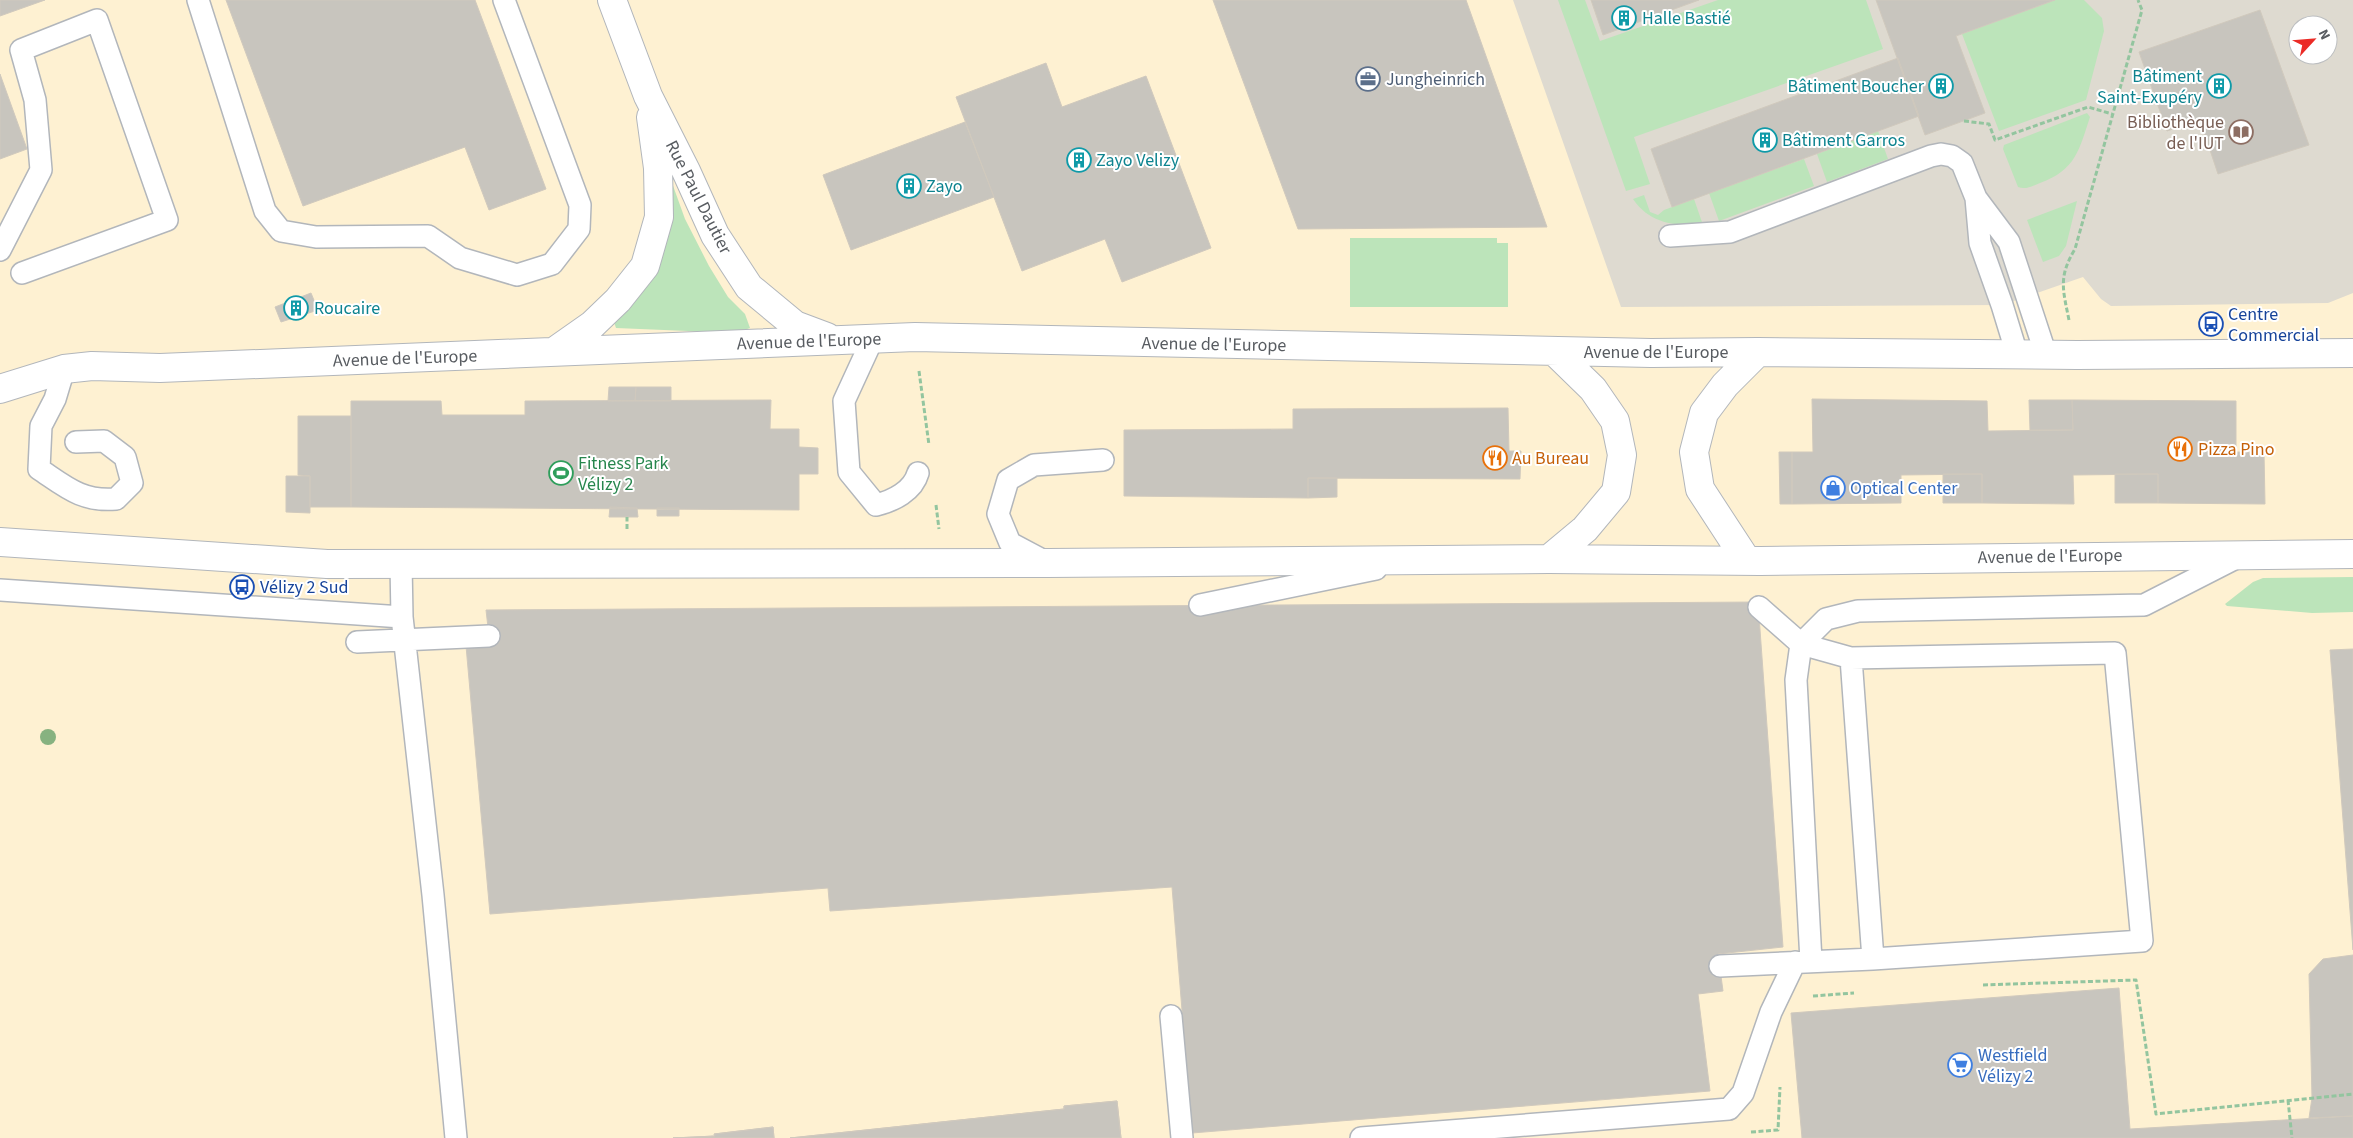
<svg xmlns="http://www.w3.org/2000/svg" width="2353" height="1138" font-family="'Source Sans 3',sans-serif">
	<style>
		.commercial { fill: #fef1d2; fill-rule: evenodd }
		.education { fill: #dedad0; fill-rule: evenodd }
		.green { fill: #bce4ba }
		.building { fill: #c8c5be; stroke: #d0c9bd }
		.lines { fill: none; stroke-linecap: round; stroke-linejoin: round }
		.service-casing { stroke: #b2b6bb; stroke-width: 24 }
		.minor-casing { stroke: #b2b6bb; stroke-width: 30 }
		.path { stroke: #93c59f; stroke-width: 3; stroke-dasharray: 5 2.5; stroke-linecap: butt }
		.service { stroke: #fff; stroke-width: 21 }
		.minor { stroke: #fff; stroke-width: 28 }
		.tree { fill: #87b280 }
		.labels { text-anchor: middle; stroke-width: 4; stroke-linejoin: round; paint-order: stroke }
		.culture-label { font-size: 18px; fill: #0d838f; stroke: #fff; text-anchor: start }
		.service-label { font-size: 18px; fill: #4e5e75; stroke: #fff; text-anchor: start }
		.education-label { font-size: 18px; fill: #785e54; stroke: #fff; text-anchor: end }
		.street-label { font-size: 18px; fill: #585c61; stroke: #fff }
		.transit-label { font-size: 18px; fill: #164399; stroke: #fff; text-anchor: start }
		.food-label { font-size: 18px; fill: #c56008; stroke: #fff; text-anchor: start }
		.leisure-label { font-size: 18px; fill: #27864d; stroke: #fff; text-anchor: start }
		.shop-label { font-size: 18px; fill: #366cbe; stroke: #fff; text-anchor: start }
	</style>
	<rect width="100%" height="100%" fill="#ece8df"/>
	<path class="commercial" d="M0 0H2353V1138H0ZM2298 25H2328V55H2298Z"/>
	<path class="education" d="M1513 0H2353V293L2328 303 2111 306 2101 299 2083 277 2002 305 1621 307ZM2298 25H2328V55H2298Z"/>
	<path class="green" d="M1558 0H1585L1600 41 1718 0H1866L1883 49 1634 137 1650 184 1626 191Z
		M2055 0H2084L2102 18 2104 31 2086 100 1999 131 1962 34Z
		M2087 113 2090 117C2079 150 2076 170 2040 183 2032 186 2026 190 2018 187L2003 149 2004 145Z
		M1878 131 1888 159 1827 182 1817 154Z
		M1804 159 1814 186 1719 221 1709 193Z
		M667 169 685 219 709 266 728 297 745 314 750 328 736 333 616 328 613 319Z
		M1644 195 1650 212 1658 215 1664 210 1694 199 1703 225C1675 226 1650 224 1633 199Z
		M2077 201 2066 246 2059 256 2043 262 2027 220Z
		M1350 238H1497V243H1508V307H1350Z
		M2353 577V612L2312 613 2227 606 2225 604 2253 582 2263 578Z"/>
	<path class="building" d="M0 0H45L0 16Z
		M226 0H475L546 189 489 210 465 147 303 206Z
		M1213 0H1466L1547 227 1298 229Z
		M1591 0H1699L1603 35Z
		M1876 0H2055L1956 36 1985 113 1925 135Z
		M2260 10 2309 145 2218 174 2200 120 2167 131 2139 52Z
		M1898 58 1919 116 1672 207 1651 149Z
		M1046 63 1062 107 1146 76 1211 248 1122 282 1105 239 1022 271 956 97Z
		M0 74 27 149 0 159Z
		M965 122 994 197 851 250 823 175Z
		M311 293 318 310 281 322 275 307Z
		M609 387H636L635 401H608Z
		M636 387H671V401H635Z
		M1812 399 1987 401 1988 431 2073 430 2072 400 2236 401V452H2264L2265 504 2158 503V474L2073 475 2074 504 1982 503V474L1901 475V503L1792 504V452H1813Z
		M771 400 770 429H799V447L818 448V474H799V510L351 507V401H441L442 415H525V401Z
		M2029 400H2072L2073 430H2030Z
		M1508 408 1509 451H1521L1520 479 1308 478V498L1124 496V430L1293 429V409Z
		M298 416H351V507H310V476L298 475Z
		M1779 452H1792V504H1780Z
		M1943 474H1982V503H1943Z
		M2115 474H2158V503H2115Z
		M286 476H310V513L286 512Z
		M1308 478H1337V497L1308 498Z
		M610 507 637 508 638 517H609Z
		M657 508H679V516H657Z
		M1758 602 1783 947 1718 954 1723 991 1698 994 1710 1091 1192 1133 1172 887 830 911 828 888 490 914 466 646 489 636 486 610Z
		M2353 649V950L2330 650Z
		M2353 955V1116L2309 1118 2312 1098 2309 974 2323 959Z
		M2119 988 2130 1129 2353 1116V1138H1802L1791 1013Z
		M1117 1101 1121 1138H790L1064 1109V1106Z
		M1117 1101 1121 1138H790L1064 1109V1106Z
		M773 1127 774 1138H673L715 1136 714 1134Z
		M773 1127 774 1138H673L715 1136 714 1134Z"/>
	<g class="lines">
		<g class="service-casing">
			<path id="service" d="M198 0 265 211 281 231 316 237 428 236 460 258 517 275 552 264 579 229 580 205 504 0
				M1976 198 2009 242 2046 355
				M1670 236 1730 232 1931 156 1941 154 1952 156 1962 163 1976 198 1980 243 2002 305 2017 354
				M0 250 41 170 35 100 21 50 97 20 167 220 22 273
				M873 338 844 401 849 472 876 505C893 501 913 491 918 473
				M64 369 55 399 41 426 39 469C66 487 82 502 116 499L132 483 125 457 104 441 76 442
				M1048 563 1010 543 998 514 1008 480 1034 465 1103 460
				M401 564 402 617 433 895 456 1138
				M0 590 402 617
				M1200 605 1376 569
				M357 642 489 636
				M1851 658 1873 959
				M1811 961 1796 680 1801 644 1826 619 1858 611 2144 605 2238 557
				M1720 966 1873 959 2142 941 2115 653 1851 658 1801 644 1759 607
				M1171 1016 1182 1138
				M1361 1138 1729 1109 1743 1093 1771 1012 1795 962"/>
		</g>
		<g class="minor-casing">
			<path id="minor" d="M612 0 648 96 686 171 715 235 749 287 795 325 827 337
				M555 351 592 325 618 300 645 266 659 217 658 168 651 117
				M0 389 64 369 92 366 160 368 915 337 1651 353 1758 352 2077 355 2353 353
				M0 542 327 564 1048 563 1549 559 1760 561 2353 554
				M1549 559 1585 529 1616 492 1622 455 1615 421 1593 389 1555 352
				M1747 561 1700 489 1694 452 1704 413 1725 385 1758 352"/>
		</g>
		<path class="path" d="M1964 121 1989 124 1995 140 2088 107 2112 114
			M2069 320C2063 290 2058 277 2075 249L2142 10 2138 0
			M919 371 929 445
			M936 505 939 529
			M627 529V517
			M1983 985 2136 980 2156 1114 2353 1094
			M1813 996 1854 993
			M2288 1100 2292 1138
			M1751 1132 1778 1130 1780 1087"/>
		<use href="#service" class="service"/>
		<use href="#minor" class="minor"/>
	</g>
	<circle class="tree" cx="48" cy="737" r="8"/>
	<defs>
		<g id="building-ring" transform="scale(1.25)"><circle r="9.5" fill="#fff" stroke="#0f9aa8" stroke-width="1.5"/><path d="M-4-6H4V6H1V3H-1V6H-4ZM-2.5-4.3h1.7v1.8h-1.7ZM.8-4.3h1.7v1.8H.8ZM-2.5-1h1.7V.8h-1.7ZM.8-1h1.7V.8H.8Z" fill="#0f9aa8"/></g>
		<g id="office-ring" transform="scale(1.25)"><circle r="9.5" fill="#fff" stroke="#5c6f8a" stroke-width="1.5"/><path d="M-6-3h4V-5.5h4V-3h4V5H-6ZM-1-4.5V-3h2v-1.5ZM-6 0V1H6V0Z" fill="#5c6f8a"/></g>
		<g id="library-ring" transform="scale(1.25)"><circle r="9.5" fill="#fff" stroke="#8d6e63" stroke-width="1.5"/><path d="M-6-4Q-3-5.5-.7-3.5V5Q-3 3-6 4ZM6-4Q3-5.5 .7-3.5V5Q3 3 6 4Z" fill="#8d6e63"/></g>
		<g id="bus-ring" transform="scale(1.25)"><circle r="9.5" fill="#fff" stroke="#1a4fb4" stroke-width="1.5"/><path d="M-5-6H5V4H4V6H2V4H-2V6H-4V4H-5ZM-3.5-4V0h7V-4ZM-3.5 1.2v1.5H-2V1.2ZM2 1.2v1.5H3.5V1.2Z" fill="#1a4fb4"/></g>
		<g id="restaurant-ring" transform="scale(1.25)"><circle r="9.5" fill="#fff" stroke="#e8710a" stroke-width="1.5"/><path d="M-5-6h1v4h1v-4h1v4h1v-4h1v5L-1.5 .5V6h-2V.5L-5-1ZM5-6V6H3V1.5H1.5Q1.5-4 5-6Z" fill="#e8710a"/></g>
		<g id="stadium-ring" transform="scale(1.25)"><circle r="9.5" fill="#fff" stroke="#2e9e5b" stroke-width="1.5"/><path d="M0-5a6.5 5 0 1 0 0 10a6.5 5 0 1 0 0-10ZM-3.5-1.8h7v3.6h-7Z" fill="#2e9e5b"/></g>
		<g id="shop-ring" transform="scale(1.25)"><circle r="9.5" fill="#fff" stroke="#3f7fe0" stroke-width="1.5"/><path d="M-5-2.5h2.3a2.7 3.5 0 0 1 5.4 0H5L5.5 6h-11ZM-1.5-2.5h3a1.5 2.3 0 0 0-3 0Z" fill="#3f7fe0"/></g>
		<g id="supermarket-ring" transform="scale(1.25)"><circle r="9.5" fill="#fff" stroke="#3f7fe0" stroke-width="1.5"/><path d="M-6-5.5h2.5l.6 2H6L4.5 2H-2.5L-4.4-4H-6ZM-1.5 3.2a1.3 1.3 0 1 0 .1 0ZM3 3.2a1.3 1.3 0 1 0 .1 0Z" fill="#3f7fe0"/></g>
	</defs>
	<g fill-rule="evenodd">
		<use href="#building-ring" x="1624" y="18"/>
		<use href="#office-ring" x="1368" y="79"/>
		<use href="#building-ring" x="1941" y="86"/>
		<use href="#building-ring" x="2219" y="86"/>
		<use href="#library-ring" x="2241" y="132"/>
		<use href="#building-ring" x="1765" y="140"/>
		<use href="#building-ring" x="1079" y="160"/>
		<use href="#building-ring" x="909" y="186"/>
		<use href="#building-ring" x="296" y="308"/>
		<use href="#bus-ring" x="2211" y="324"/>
		<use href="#restaurant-ring" x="2180" y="449"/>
		<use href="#restaurant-ring" x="1495" y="458"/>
		<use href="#stadium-ring" x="561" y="473"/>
		<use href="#shop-ring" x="1833" y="488"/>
		<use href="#bus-ring" x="242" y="587"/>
		<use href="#supermarket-ring" x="1960" y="1065"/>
	</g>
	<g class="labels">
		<g class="culture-label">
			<text x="1642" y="24">Halle Bastié</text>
			<text x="2202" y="82" text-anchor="end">Bâtiment<tspan x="2202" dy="21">Saint-Exupéry</tspan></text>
			<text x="1924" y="92" text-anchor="end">Bâtiment Boucher</text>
			<text x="1782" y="146">Bâtiment Garros</text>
			<text x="1096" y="166">Zayo Velizy</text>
			<text x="926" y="192">Zayo</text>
			<text x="314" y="314">Roucaire</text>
		</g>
		<g class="service-label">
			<text x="1386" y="85">Jungheinrich</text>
		</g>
		<g class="education-label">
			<text x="2224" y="128">Bibliothèque<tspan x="2224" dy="21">de l'IUT</tspan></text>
		</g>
		<g class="street-label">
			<text transform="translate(699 197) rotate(63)" y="6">Rue Paul Dautier</text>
			<text transform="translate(809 341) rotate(-2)" y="6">Avenue de l'Europe</text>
			<text transform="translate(1214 344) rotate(1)" y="6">Avenue de l'Europe</text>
			<text x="1656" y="358">Avenue de l'Europe</text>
			<text transform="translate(405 358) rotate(-2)" y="6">Avenue de l'Europe</text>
			<text transform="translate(2050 556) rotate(-1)" y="6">Avenue de l'Europe</text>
		</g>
		<g class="transit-label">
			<text x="2228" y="320">Centre<tspan x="2228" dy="21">Commercial</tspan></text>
			<text x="260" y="593">Vélizy 2 Sud</text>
		</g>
		<g class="food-label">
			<text x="2198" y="455">Pizza Pino</text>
			<text x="1512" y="464">Au Bureau</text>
		</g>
		<g class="leisure-label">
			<text x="578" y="469">Fitness Park<tspan x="578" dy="21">Vélizy 2</tspan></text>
		</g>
		<g class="shop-label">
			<text x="1850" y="494">Optical Center</text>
			<text x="1978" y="1061">Westfield<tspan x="1978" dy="21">Vélizy 2</tspan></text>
		</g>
	</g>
	<g transform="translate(2313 40) rotate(64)"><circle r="24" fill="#ffffff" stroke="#bcbec0"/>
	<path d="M0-4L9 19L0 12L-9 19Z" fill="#eb2b26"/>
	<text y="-8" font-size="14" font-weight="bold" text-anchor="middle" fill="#585c61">N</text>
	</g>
</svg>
